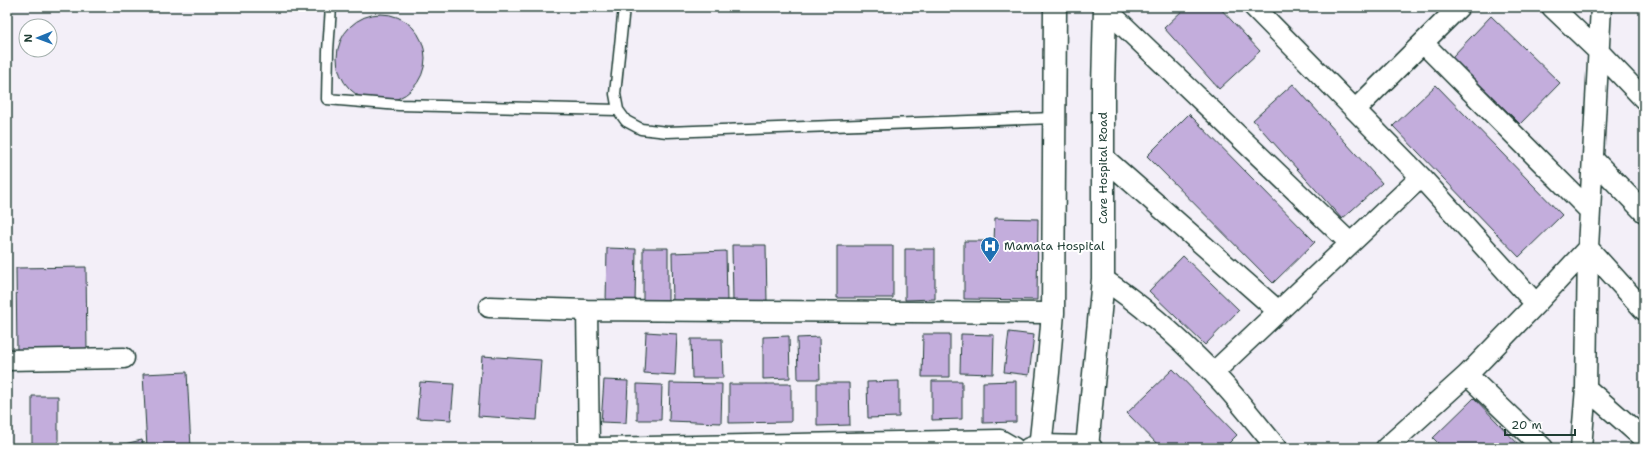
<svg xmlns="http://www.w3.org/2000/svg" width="1651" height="455" font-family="'Shantell Sans',sans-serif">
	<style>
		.building { fill: #c3addc; stroke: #1f3d34 }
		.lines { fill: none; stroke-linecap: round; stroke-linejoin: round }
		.lane-casing { stroke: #1f3d34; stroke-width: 13 }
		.street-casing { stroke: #1f3d34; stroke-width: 23 }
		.secondary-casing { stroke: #1f3d34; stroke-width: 25 }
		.lane { stroke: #fff; stroke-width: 10 }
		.street { stroke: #fff; stroke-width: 20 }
		.secondary { stroke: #fff; stroke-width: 22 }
		.labels { text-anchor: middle; stroke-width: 4; stroke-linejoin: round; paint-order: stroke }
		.street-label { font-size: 12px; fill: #1f3d34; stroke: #fff }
		.poi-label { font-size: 12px; fill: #1f3d34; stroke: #fff; text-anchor: start }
	</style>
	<rect width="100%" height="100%" fill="#f3eff8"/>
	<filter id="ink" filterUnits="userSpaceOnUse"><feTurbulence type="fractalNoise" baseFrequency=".025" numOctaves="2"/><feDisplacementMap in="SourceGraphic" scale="8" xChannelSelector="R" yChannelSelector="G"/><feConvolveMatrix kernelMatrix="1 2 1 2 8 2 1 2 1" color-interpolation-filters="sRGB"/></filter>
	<g filter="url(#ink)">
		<path class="building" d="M1186 7H1219L1260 51 1219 89 1164 28Z
			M337 58a44 44 0 1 1 88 0a44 44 0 1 1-88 0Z
			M1491 16 1560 83 1520 124 1452 57Z
			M1293 84 1382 183 1342 219 1253 120Z
			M1436 85 1562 215 1519 257 1393 126Z
			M1189 114 1315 242 1273 283 1147 156Z
			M995 218 1038 219 1037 300 964 299V241H994Z
			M732 245H766L767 303H733Z
			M837 246H893V298H837Z
			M607 248 636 249 635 304 606 303Z
			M643 248H668V303L643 302Z
			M905 249H935V299L905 300Z
			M726 251 727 303 673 304 672 253Z
			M1183 256 1239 310 1205 345 1149 291Z
			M86 267 87 352 17 353 16 268Z
			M646 332 677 334 675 375 644 373Z
			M1009 332 1034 335 1029 375 1004 372Z
			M923 334H950V377H922Z
			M961 334 994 335 993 374 960 373Z
			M789 336 790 378 763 379V337Z
			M819 337 820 379H798L797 338Z
			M691 339H722L723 378H692Z
			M482 356 541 360 537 420 478 416Z
			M1173 369 1237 435 1224 448H1161L1127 413Z
			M187 372 191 448H147L143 374Z
			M604 380 628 381 626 423 601 422Z
			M899 381V417L868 418 867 382Z
			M932 381H962V419L932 420Z
			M1016 381V422L983 423V382Z
			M420 382 454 384 451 420 417 418Z
			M670 383 722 384 721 423 669 421Z
			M817 383H849L850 425 817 426Z
			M637 384 662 385 661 420H637Z
			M729 384H791V422L729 423Z
			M32 396H58V448H32Z
			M1474 398 1522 448H1443L1433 438Z
			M142 440 144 448H106Z"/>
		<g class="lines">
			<g class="lane-casing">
				<path id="lane" d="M331 7 328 51 327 99 399 105 618 110
					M624 7 615 94 618 110 626 121 641 129 667 132 1054 118"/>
			</g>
			<g class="street-casing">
				<path id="street" d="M1254 7 1421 177 1536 304
					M1552 7 1599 52 1644 99
					M1105 8 1350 243
					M1423 43 1590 211
					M1355 110 1459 7
					M1103 157 1278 311
					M1593 159 1644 212
					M1103 279C1141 304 1179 338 1212 372 1235 395 1256 423 1277 448
					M489 307 587 310 1053 313
					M587 310 589 448
					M7 360 124 358
					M1213 373 1421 177
					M1467 375 1543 448
					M1586 388 1644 439
					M600 448 1000 440 1014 448
					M1029 448 1040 445 1087 446 1092 448
					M1386 448 1467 375 1536 304 1588 248 1644 310
					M1581 448 1586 388 1588 248 1601 7"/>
			</g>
			<g class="secondary-casing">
				<path id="secondary" d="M1040 448 1048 372 1053 313 1055 7
					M1087 448 1103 279V87L1105 7"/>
			</g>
			<use href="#lane" class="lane"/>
			<use href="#street" class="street"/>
			<use href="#secondary" class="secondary"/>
		</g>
	</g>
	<defs>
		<g id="hospital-pin" transform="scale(1)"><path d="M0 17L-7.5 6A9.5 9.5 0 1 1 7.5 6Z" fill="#1f6fb2" stroke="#fff"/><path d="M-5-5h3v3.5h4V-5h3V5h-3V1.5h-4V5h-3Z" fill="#fff"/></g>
	</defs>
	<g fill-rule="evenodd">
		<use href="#hospital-pin" x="990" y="246"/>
	</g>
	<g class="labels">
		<g class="street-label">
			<text transform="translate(1103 168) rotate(-90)" y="4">Care Hospital Road</text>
		</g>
		<g class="poi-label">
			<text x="1004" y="250">Mamata Hospital</text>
		</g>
	</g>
	<rect width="1651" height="455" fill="none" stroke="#fff" stroke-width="24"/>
	<rect x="12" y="12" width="1627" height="431" fill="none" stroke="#1f3d34" stroke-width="1.5" filter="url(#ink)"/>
	<g transform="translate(38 38) rotate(269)"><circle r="19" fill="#ffffff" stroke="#a5b1ae"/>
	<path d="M0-3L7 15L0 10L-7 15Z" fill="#1f6fb2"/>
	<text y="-6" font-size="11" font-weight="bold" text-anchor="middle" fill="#1f3d34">N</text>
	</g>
	<path d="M1505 429v6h70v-6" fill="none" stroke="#1f3d34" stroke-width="2"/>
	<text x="1511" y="429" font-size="12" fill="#1f3d34" stroke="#ffffff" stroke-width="3" paint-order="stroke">20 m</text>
</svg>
